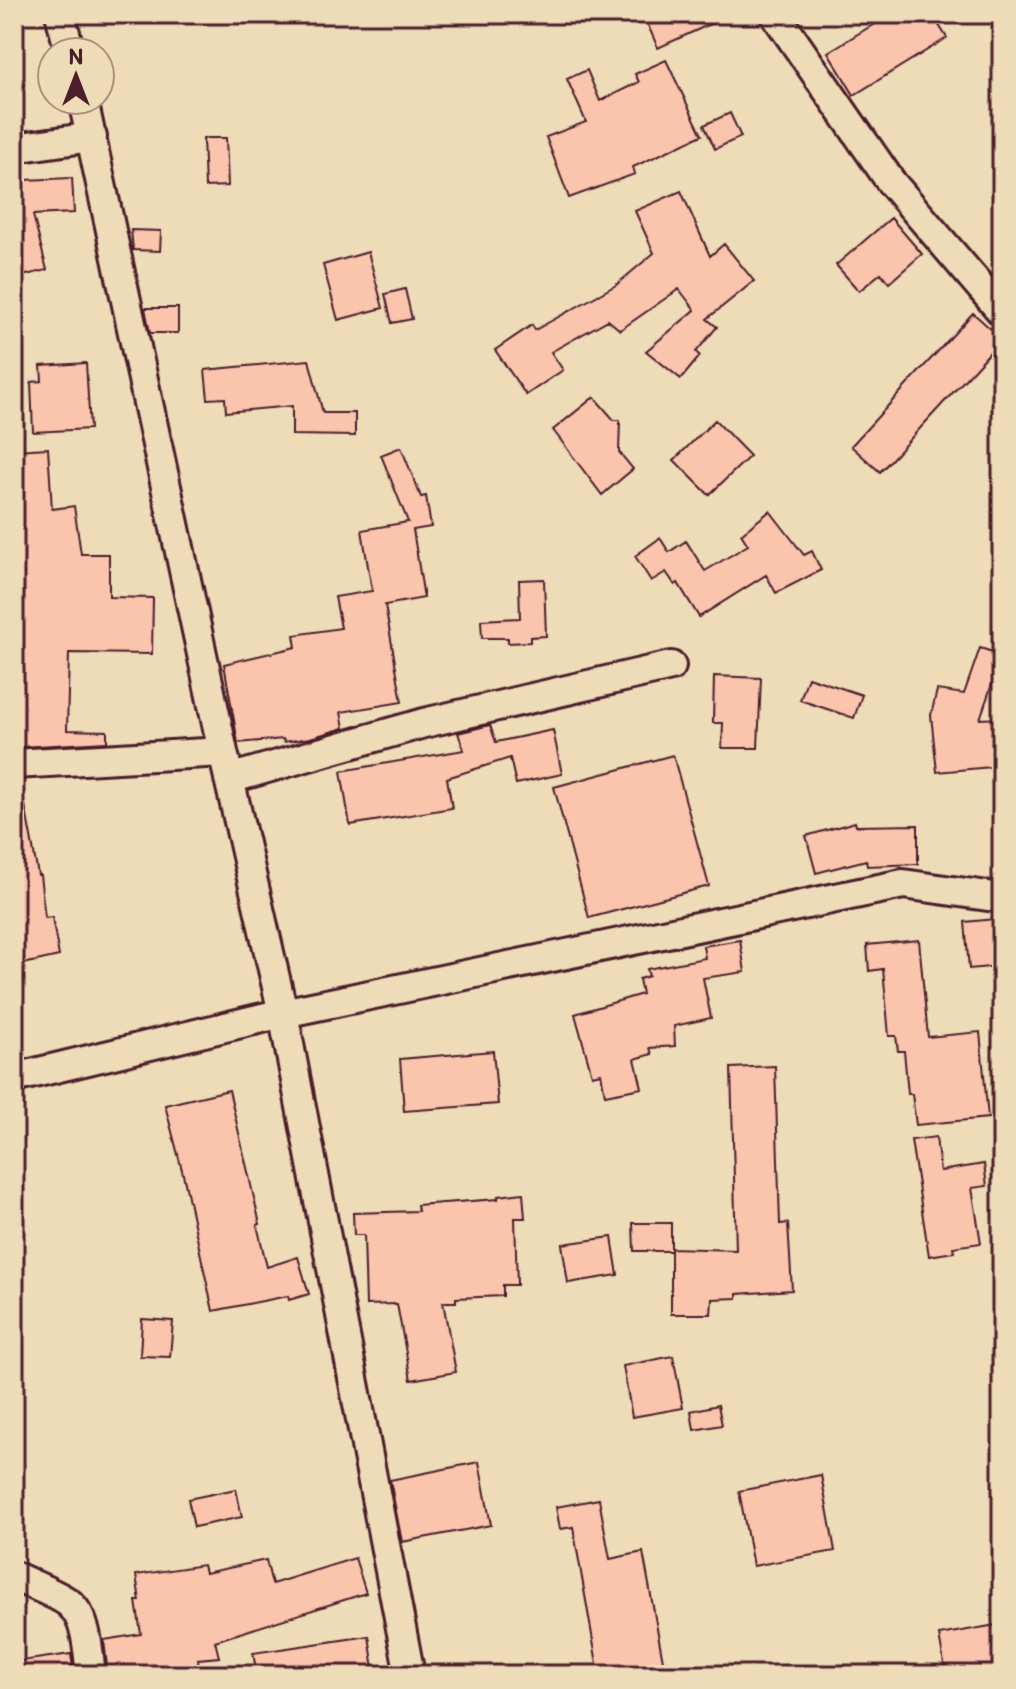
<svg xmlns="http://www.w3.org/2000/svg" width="1016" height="1689" font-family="Itim,sans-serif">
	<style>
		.building { fill: #fac4ad; stroke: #4a1f2b; stroke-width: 2 }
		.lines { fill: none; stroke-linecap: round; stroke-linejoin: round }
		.minor-casing { stroke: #4a1f2b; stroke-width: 34 }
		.minor { stroke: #eedbb8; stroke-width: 28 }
	</style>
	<rect width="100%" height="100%" fill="#eedbb8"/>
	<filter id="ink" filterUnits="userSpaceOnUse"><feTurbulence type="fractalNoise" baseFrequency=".0125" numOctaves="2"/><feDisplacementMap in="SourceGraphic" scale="16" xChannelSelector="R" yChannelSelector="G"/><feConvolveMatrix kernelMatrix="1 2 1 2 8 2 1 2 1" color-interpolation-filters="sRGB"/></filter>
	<g filter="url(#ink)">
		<path class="building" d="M643 14H732L658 48Z
			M891 14H932L947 38 854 95 828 52Z
			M666 60 702 135 633 167 635 174 569 198 546 137 586 122 567 79 587 70 600 101 639 82 635 74Z
			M730 113 741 137 715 149 704 125Z
			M203 138H226L228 186 205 187Z
			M21 169 24 180 72 178 74 213 33 215 47 270 14 278V170Z
			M681 191 710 256 724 244 754 281 707 319 717 327 696 352 700 356 681 379 646 351 695 310 679 289 620 330 608 320 551 352 563 370 526 395 495 350 532 325 535 330 616 285 654 253 635 211Z
			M891 218 922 254 889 283 881 273 859 291 836 265Z
			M131 230 161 231 160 251 133 250Z
			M368 252 383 308 338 320 323 265Z
			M405 289 412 319 392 323 385 294Z
			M178 308V333H150L145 308Z
			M973 313 1002 339 880 472 851 446Z
			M309 360 323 413H355V436L292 435V406L226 412 225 398 208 399 205 370Z
			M86 363 90 429 33 432 31 382 42 381 41 366Z
			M594 397 614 420H620L619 452 633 469 602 495 553 430Z
			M715 420 750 456 709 495 674 460Z
			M401 447 421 497 426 496 431 527 413 530 424 598 385 605 402 702 341 712 344 728 310 738 284 742 283 739 238 743 224 664 296 647 294 635 341 628 335 597 372 591 362 530 408 522 381 455Z
			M48 448 52 509 74 506 81 554H109V597L153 598 152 654 69 653 67 730 107 731V742L20 747V731L14 730V450Z
			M770 511 804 555 812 551 821 570 776 593 766 575 699 617 678 583 675 585 666 572 651 581 635 556 660 538 669 552 686 541 705 571 748 545 741 534Z
			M544 579 546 636 530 637V642L508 643V638H482L481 620 520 618 519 580Z
			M980 648 1002 655 980 719 1002 718V766L937 772 931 715 937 690 964 694Z
			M714 676 761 678 758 748H722L723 723H713Z
			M808 677 862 695 854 718 800 700Z
			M490 725 496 742 553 730 562 774 516 784 510 758 447 778 452 808 350 825 341 771 464 750 458 733Z
			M673 755 709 886 589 918 554 787Z
			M25 805 38 875H40L45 918 52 917 59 956 14 966V806Z
			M855 822 856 826 918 825V864L867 866 866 860 816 873 806 836Z
			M995 919 1000 966 969 969 965 922Z
			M740 940 745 972 703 978 711 1018 674 1026 675 1046 650 1048 652 1054 635 1059 642 1088 605 1095 601 1073 592 1075 575 1014 642 994 639 979 649 976 647 969 705 958 703 946Z
			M919 940 928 1037 980 1032 988 1118 916 1125 912 1094H908L904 1051H898L896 1036H889L883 969 869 971 867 945Z
			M493 1051 498 1104 404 1111 400 1059Z
			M775 1066 780 1224 788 1223 792 1290 737 1294V1298L712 1299 711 1314H671V1248L736 1250 731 1068Z
			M229 1090 260 1224 257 1225 267 1267 298 1257 309 1294 289 1300 288 1296 213 1311 183 1174 165 1105Z
			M936 1137 940 1171 984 1164 987 1186 972 1188 981 1243 953 1247 954 1252 929 1256 911 1140Z
			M523 1193 525 1218H515L517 1285H503V1296L456 1298V1302H443L456 1372 411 1380 397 1304 366 1305 364 1235H354L353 1213 418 1211 417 1205 498 1199V1196Z
			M633 1223H671V1251H634Z
			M612 1237 618 1275 568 1283 562 1244Z
			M142 1319 173 1321 170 1357 140 1356Z
			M673 1356 683 1408 632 1417 623 1366Z
			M718 1405 722 1425 694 1430 691 1411Z
			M479 1462 491 1525 402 1542 390 1480Z
			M821 1475 835 1551 753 1566 739 1491Z
			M236 1489 242 1517 194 1527 188 1499Z
			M599 1499 610 1559 643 1552 665 1672 649 1675H599L573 1527 560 1529 556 1507Z
			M355 1558 366 1593 215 1641 219 1657 198 1659 200 1675H108L104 1640 141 1634 136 1601H140L136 1575 203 1565 205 1573 266 1560 272 1584Z
			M1002 1624V1675H946L939 1635Z
			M369 1636 375 1675H257L253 1653Z
			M71 1654 74 1675H14V1662Z"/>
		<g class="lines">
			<g class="minor-casing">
				<path id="minor" d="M60 14 70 52
					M775 14 891 182 1002 312
					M83 100 223 752 283 1013 410 1675
					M14 148 92 137
					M14 764 223 752
					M229 779 424 723 671 666
					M14 1078 283 1013 903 884 1002 898
					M14 1576C28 1583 60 1595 70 1604 88 1620 88 1653 91 1675"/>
			</g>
			<use href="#minor" class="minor"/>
		</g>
	</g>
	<rect width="1016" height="1689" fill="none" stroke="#eedbb8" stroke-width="48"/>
	<rect x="24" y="24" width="968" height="1641" fill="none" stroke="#4a1f2b" stroke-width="3" filter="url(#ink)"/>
	<g transform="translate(76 76)"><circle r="38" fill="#eedbb8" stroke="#ac9080" stroke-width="2"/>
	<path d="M0-6L14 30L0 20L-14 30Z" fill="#4a1f2b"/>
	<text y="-12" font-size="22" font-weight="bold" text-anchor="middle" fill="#4a1f2b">N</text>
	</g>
</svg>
